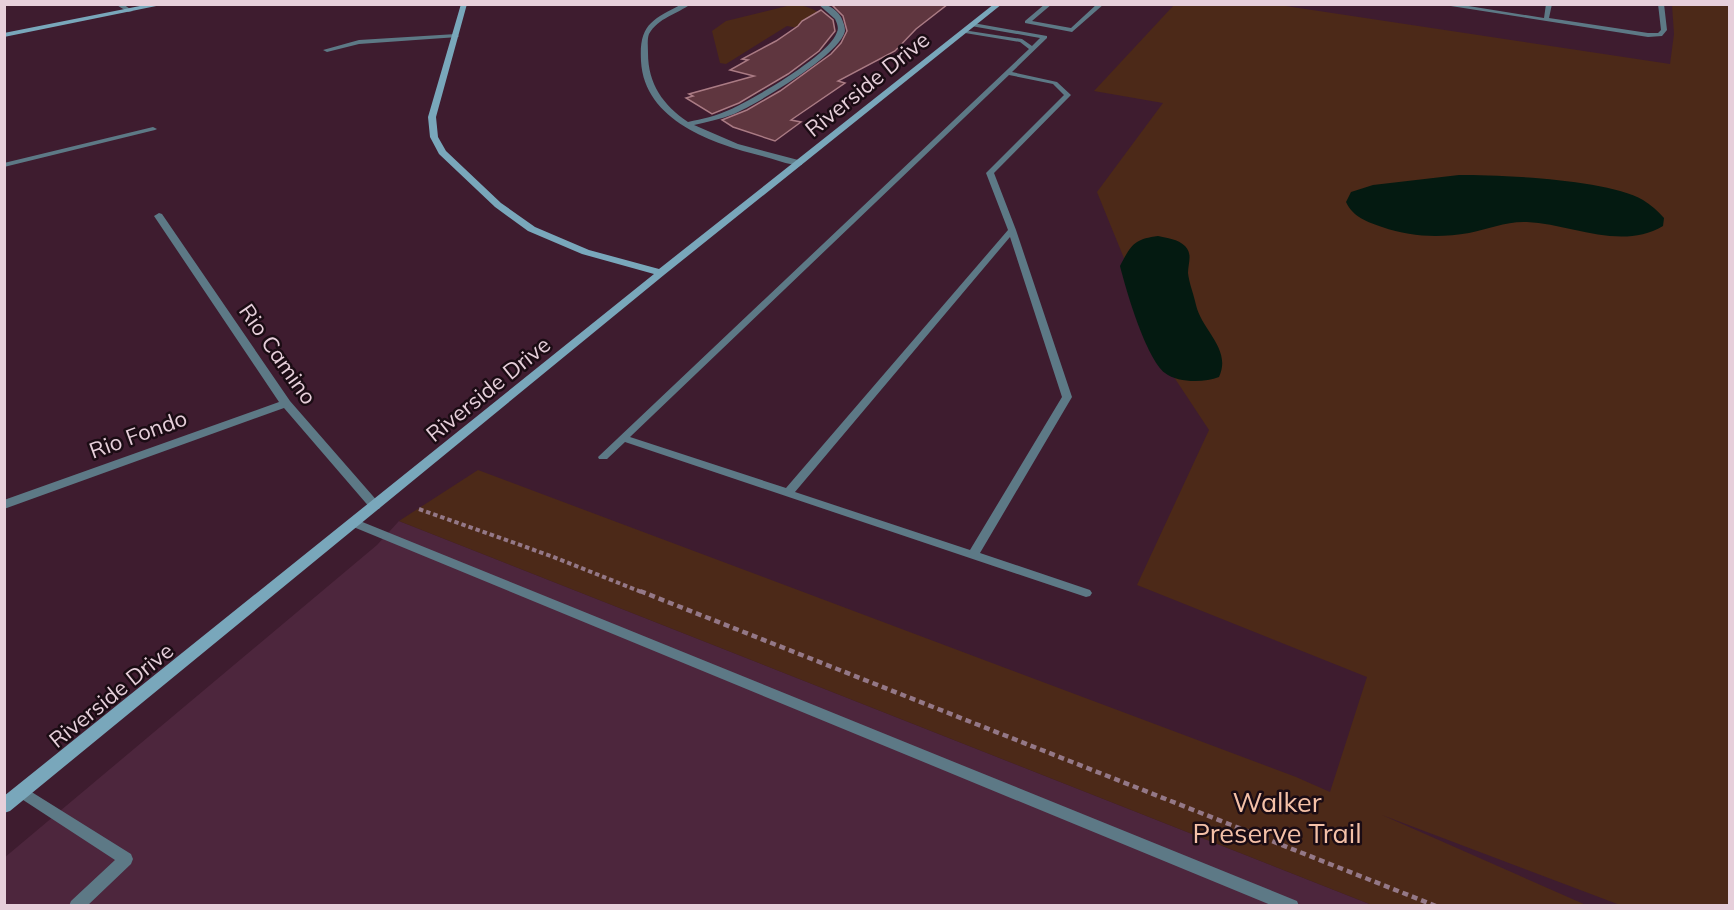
<svg xmlns="http://www.w3.org/2000/svg" width="1734" height="910" font-family="Mulish,sans-serif">
	<style>
		.built { fill: #4d263d }
		.green { fill: #4c2918 }
		.water { fill: #041a11 }
		.building { fill: #5f363f; stroke: #aa7b84; stroke-width: 1.5 }
		.lines { fill: none; stroke-linecap: round; stroke-linejoin: round }
		.path-far1 { stroke: #947887; stroke-width: 4; stroke-dasharray: 4.5 3; stroke-linecap: butt }
		.path { stroke: #947887; stroke-width: 4.5; stroke-dasharray: 6 4; stroke-linecap: butt }
		.lane { fill: #5d7986; fill-rule: evenodd }
		.street { fill: #5d7986; fill-rule: evenodd }
		.secondary { fill: #79a7bb; fill-rule: evenodd }
		.labels { text-anchor: middle; stroke-width: 5; stroke-linejoin: round; paint-order: stroke }
		.street-label { font-size: 22px; fill: #e6cfda; stroke: #1b0c14 }
		.near-park-label { font-size: 27px; fill: #f4c0a7; stroke: #1b0c14 }
	</style>
	<rect width="100%" height="100%" fill="#3e1c2f"/>
	<path class="built" d="M399 521 1372 905 5 906 4 858 377 545Z"/>
	<path class="green" d="M791 5C806 5 813 8 825 17L827 33 787 26 726 64 720 63 712 31 726 21Z
		M1174 5H1279L1670 64 1674 34 1672 5H1729V905H1620L1382 815 1586 905H1372L399 521 478 470 1296 777 1330 792 1367 677 1137 585 1209 430 1170 371 1097 192 1163 103 1094 91Z"/>
	<path class="water" d="M1459 175C1502 175 1607 179 1643 200 1651 205 1658 211 1664 218L1663 226C1621 251 1571 224 1527 222 1507 221 1488 229 1469 233 1439 238 1411 237 1382 227 1367 222 1353 217 1346 202L1351 192 1373 185Z
		M1158 236C1167 238 1178 239 1185 246 1193 254 1188 263 1188 273 1189 283 1194 295 1196 305 1202 331 1232 349 1219 377 1204 383 1178 383 1165 373 1146 358 1126 290 1120 266 1131 245 1134 239 1158 236Z"/>
	<path class="building" d="M839 4H948L916 29 895 51 838 81 845 83 791 120 801 122 775 141 733 127 722 120 747 110 780 91 831 54 841 43 847 31 843 16 833 6Z
		M821 10 833 20 835 31 819 51 788 74 739 103 712 114 686 98 693 96 689 94 754 76 730 70 748 60 742 59 776 41 798 26 802 21Z"/>
	<g class="lines">
		<path class="path-far1" d="M419 509 551 556 644 593"/>
		<path class="path" d="M640 591 1436 906"/>
		<path class="lane" d="M115 4H123L133 11 128 12Z
			M1045 4H1052L1032 21 1071 28 1097 4H1104L1072 32 1025 23V21Z
			M1438 4H1456L1544 18 1546 4H1552L1549 18 1648 33H1658L1661 30 1658 4H1664L1667 30 1662 36 1648 37Z
			M973 23 1047 36V38L1012 72 1057 82 1071 95 994 173 1016 230 1072 397 980 553 1090 590 1092 593 1090 596 1086 597 625 442 607 459H599L598 457 1029 49 1020 42 965 33 962 31 963 30 1022 39 1032 46 1040 38 971 26 970 25ZM1009 75 1053 84 1064 95 986 173 1008 230 786 488 630 437ZM1010 237 1062 397 970 550 795 492Z
			M153 127 157 129 155 130 4 167V163Z
			M355 519 1297 901 1299 906H1273L351 526 349 523Z
			M22 786 131 854 133 859 131 864 87 906H69L71 901 115 860 17 796 15 792 17 788Z"/>
		<path class="street" d="M682 4H691C677 14 658 18 649 34 647 39 648 47 648 53 648 84 663 105 688 122 702 119 716 116 729 110 752 100 830 55 837 32 839 28 837 23 835 19L818 4C828 4 835 8 841 17 843 21 845 26 845 31 840 55 758 103 734 114 721 119 707 122 694 125L738 144 802 161V165C790 166 774 159 762 156 714 144 644 121 641 61 639 24 652 20 682 4Z
			M456 34 459 36 458 37 359 44 327 52 323 50 359 40Z
			M159 213 162 214 290 401 379 503 381 506 379 509H371L284 408 4 509V500L279 402 154 216Z"/>
		<path class="secondary" d="M150 4H166L4 37V33Z
			M461 4H467L436 117 438 137 446 151 501 203 535 227 589 250 659 269 994 4H1002L664 275 10 811 4 813V796L654 274 582 254 528 231 495 207 439 154 430 137 428 117Z"/>
	</g>
	<g class="labels">
		<g class="street-label">
			<text transform="translate(867 84) rotate(-39)" y="8">Riverside Drive</text>
			<text transform="translate(278 354) rotate(55)" y="8">Rio Camino</text>
			<text transform="translate(488 389) rotate(-39)" y="8">Riverside Drive</text>
			<text transform="translate(138 434) rotate(-20)" y="8">Rio Fondo</text>
			<text transform="translate(111 695) rotate(-39)" y="8">Riverside Drive</text>
		</g>
		<g class="near-park-label">
			<text x="1277" y="812">Walker<tspan x="1277" dy="31">Preserve Trail</tspan></text>
		</g>
	</g>
	<rect width="1734" height="910" fill="none" stroke="#e6cfda" stroke-width="12"/>
</svg>
